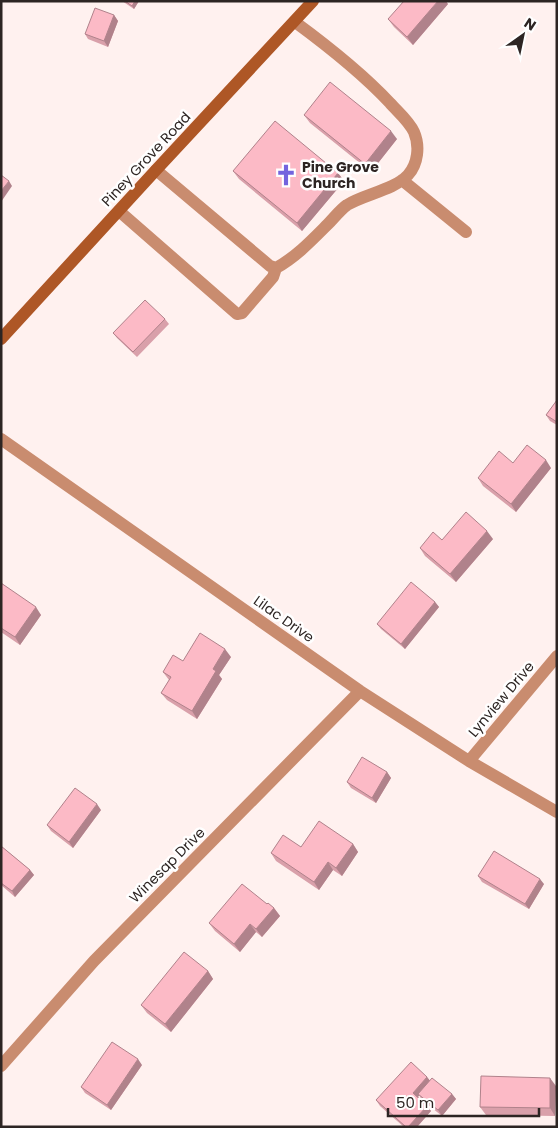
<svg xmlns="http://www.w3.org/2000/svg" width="558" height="1128" font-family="Poppins,sans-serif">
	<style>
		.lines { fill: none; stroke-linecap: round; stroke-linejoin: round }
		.lane { stroke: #c98c6f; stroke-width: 12 }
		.street { stroke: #c98c6f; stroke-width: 12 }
		.secondary { stroke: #ae5726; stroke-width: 12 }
		.wall { fill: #d9a0aa }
		.shaded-wall { fill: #b0828b }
		.building { fill: #fcbac6; stroke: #b0828b }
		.labels { text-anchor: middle; stroke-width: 5; stroke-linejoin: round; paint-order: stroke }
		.street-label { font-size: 14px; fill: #2d2523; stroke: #fff }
		.poi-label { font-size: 14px; font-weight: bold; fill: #2d2523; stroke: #fff; text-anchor: start }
	</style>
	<rect width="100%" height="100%" fill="#fff1ef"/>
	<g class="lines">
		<path class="lane" d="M156 170 270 266 276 268C296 257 312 240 328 224 334 218 340 210 347 205 365 194 394 190 408 175 418 164 420 146 414 132 409 121 398 112 390 103 361 72 329 47 295 22
			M402 180 466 232
			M119 211 237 314 242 313 273 277 276 268"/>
		<path class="street" d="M1 439 360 691 469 761 557 812
			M469 761 557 656
			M1 1066 94 961 360 691"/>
		<path class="secondary" d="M1 339 156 170 313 1"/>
	</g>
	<path class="wall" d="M122 1H139L134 9Z
		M448 4 413 45 394 27 388 19Z
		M114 15 118 21 108 47 88 39 85 34Z
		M304 115 397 139 371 172 310 123Z
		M233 171 338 173 344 181 302 231 239 179Z
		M165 319 169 324 137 357 117 338 113 333Z
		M557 400V425L550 421 546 415Z
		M513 463 551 468 516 512 483 486 478 478Z
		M493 539 456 582 425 556 420 548 442 540Z
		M1 583 41 615 20 645 1 632Z
		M435 602 439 607 405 649 381 629 377 624Z
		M231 657 219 675 222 679 197 719 167 700 161 693 169 680 163 672 183 661Z
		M387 772 391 778 376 803 351 788 347 782Z
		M101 810 73 848 51 831 47 825Z
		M353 844 358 852 342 876 333 870 319 890 276 861 271 853 301 847Z
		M1 846 30 870 34 875 15 897 1 885Z
		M478 876 544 884 529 909 482 882Z
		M267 904 274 908 280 916 262 937 256 932 240 952 215 931 209 923Z
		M208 971 213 979 171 1032 147 1013 141 1005Z
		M142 1065 111 1110 85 1093 81 1087Z
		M427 1077 430 1081 452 1094 456 1099 442 1116 422 1100 419 1095 418 1097 431 1111 417 1127H404L380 1106 376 1100Z
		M556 1086 555 1116 486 1115 480 1107Z"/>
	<path class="shaded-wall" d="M135 1H139L134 9 132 6Z
		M438 1H446L448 4 413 45 407 37Z
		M114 15 118 21 108 47 104 41Z
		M391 131 397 139 371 172 365 164Z
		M338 173 344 181 302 231 297 223Z
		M9 181 12 186 1 202V191Z
		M546 460 551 468 516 512 511 504Z
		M487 531 493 539 456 582 450 574Z
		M435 602 439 607 405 649 401 644Z
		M36 607 41 615 20 645 15 637Z
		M225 649 231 657 219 675 222 679 197 719 192 711 213 669Z
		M387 772 391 778 376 803 372 798Z
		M97 804 101 810 73 848 69 842Z
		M353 844 358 852 342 876 336 868Z
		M328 862 333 870 319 890 314 882Z
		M30 870 34 875 15 897 12 891Z
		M540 879 544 884 529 909 525 904Z
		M274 908 280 916 262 937 256 929Z
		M250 924 256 932 240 952 234 944Z
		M208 971 213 979 171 1032 165 1024Z
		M138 1059 142 1065 111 1110 107 1105Z
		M427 1077 431 1082 417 1098 413 1093Z
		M550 1078 556 1086 555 1116 550 1108Z
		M452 1094 456 1099 442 1116 438 1110Z
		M427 1106 431 1111 417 1127H408Z"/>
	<path class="building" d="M125 1H135L132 6Z
		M404 1H438L407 37 388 19Z
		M95 8 114 15 104 41 85 34Z
		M330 82 391 131 365 164 304 115Z
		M275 121 338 173 297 223 233 171Z
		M1 175 9 181 1 191Z
		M145 300 165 319 133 352 113 333Z
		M557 400V422L546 415Z
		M527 445 546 460 511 504 478 478 499 451 513 463Z
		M466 512 487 531 450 574 420 548 433 532 442 540Z
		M411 582 435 602 401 644 377 624Z
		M1 583 36 607 15 637 1 628Z
		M200 633 225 649 213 669 216 671 192 711 161 693 171 677 163 672 173 655 183 661Z
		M362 757 387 772 372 798 347 782Z
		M75 788 97 804 69 842 47 825Z
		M319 821 353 844 336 868 328 862 314 882 271 853 283 835 301 847Z
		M1 846 30 870 12 891 1 883Z
		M494 851 540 879 525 904 478 876Z
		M242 884 267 904 268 903 274 908 256 929 250 924 234 944 209 923Z
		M184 952 208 971 165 1024 141 1005Z
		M112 1042 138 1059 107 1105 81 1087Z
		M411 1062 427 1077 413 1093 427 1106 408 1127H406L376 1100Z
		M481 1076 550 1078V1108L480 1107Z
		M432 1078 452 1094 438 1110 418 1094Z"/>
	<defs>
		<g id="church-bare" transform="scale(1.725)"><path d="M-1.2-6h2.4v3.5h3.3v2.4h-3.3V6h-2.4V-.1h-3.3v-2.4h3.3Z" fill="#7364de" stroke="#fff" stroke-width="2.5" paint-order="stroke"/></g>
	</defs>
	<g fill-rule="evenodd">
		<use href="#church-bare" x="286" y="175"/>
	</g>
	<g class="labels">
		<g class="street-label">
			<text transform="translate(146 159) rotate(-47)" y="5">Piney Grove Road</text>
			<text transform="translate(284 619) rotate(35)" y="5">Lilac Drive</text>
			<text transform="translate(501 699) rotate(-50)" y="5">Lynview Drive</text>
			<text transform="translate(167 865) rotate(-45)" y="5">Winesap Drive</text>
		</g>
		<g class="poi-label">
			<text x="302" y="172">Pine Grove<tspan x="302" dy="16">Church</tspan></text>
		</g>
	</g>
	<rect width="558" height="1128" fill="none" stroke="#2d2523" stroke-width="5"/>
	<g transform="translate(523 35) rotate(33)" stroke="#ffffff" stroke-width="4" paint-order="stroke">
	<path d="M0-4L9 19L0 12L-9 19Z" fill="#2d2523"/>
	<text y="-8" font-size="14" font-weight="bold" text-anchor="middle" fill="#2d2523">N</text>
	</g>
	<path d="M388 1108v8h151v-8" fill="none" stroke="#2d2523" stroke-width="2.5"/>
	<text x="396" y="1108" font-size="15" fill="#2d2523" stroke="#ffffff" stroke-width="4" paint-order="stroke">50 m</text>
</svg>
